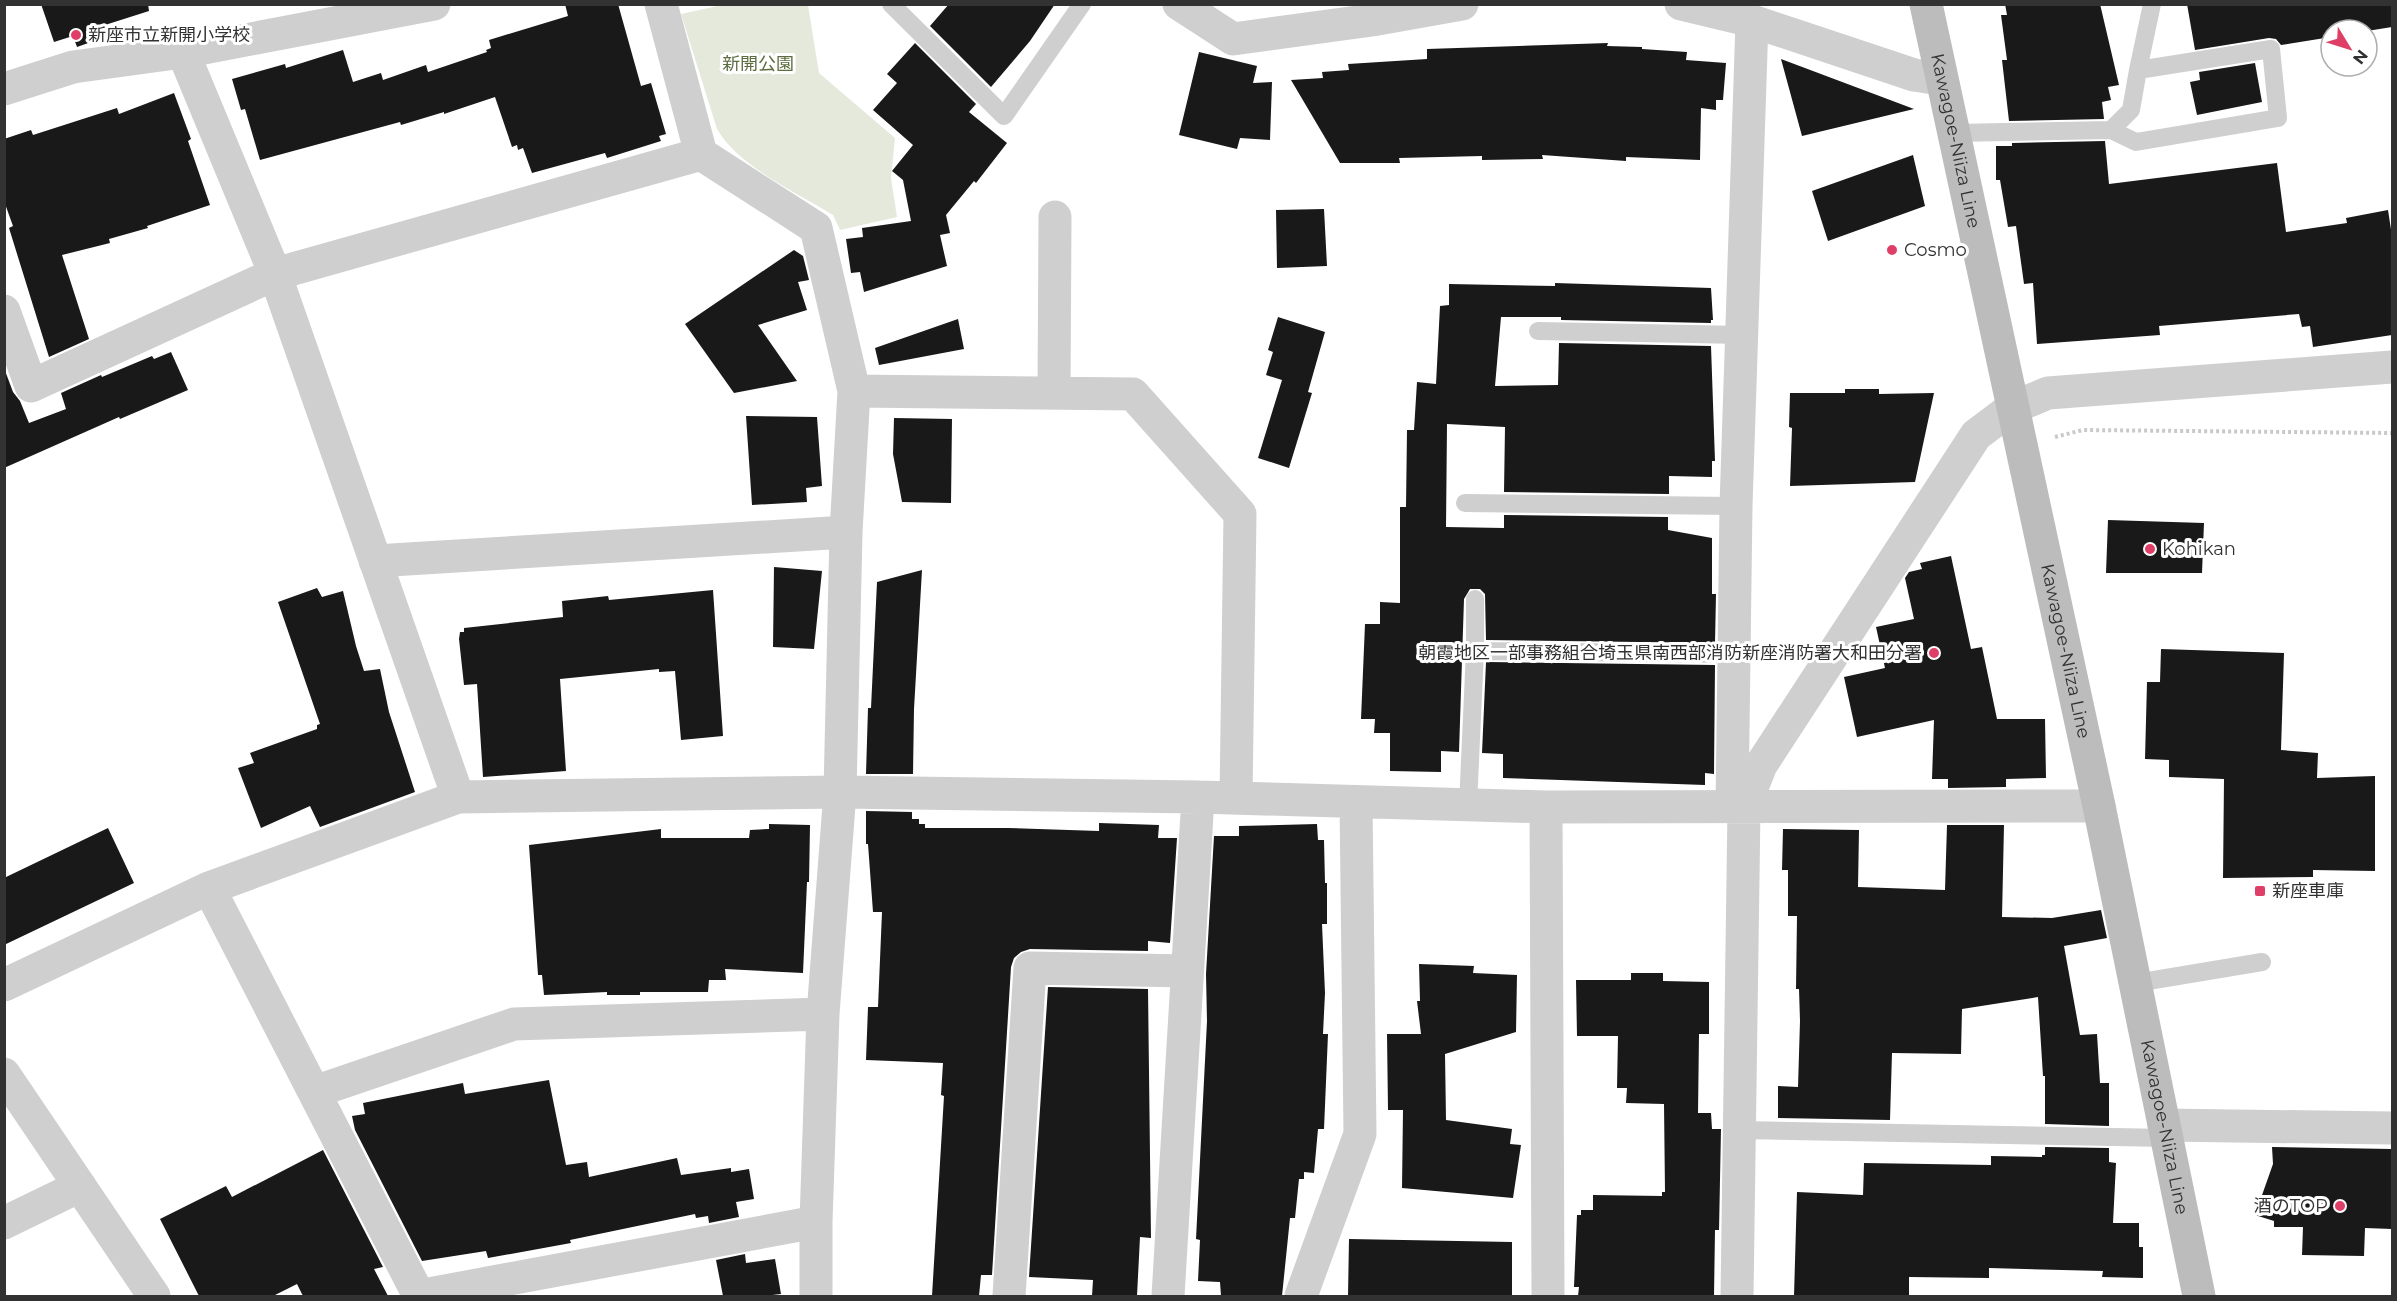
<svg xmlns="http://www.w3.org/2000/svg" width="2397" height="1301" font-family="Montserrat,'Noto Sans JP',sans-serif">
	<style>
		.green { fill: #e4e9dc }
		.building { fill: #191919 }
		.lines { fill: none; stroke-linecap: round; stroke-linejoin: round }
		.path { stroke: #c9c9c9; stroke-width: 4; stroke-dasharray: 3 3; stroke-linecap: butt }
		.service { stroke: #cfcfcf; stroke-width: 18 }
		.minor { stroke: #cfcfcf; stroke-width: 33 }
		.secondary { stroke: #bcbcbc; stroke-width: 33 }
		.poi-dot { fill: #df3f67; stroke: #fff; stroke-width: 2 }
		.labels { text-anchor: middle; stroke-width: 6; stroke-linejoin: round; paint-order: stroke }
		.poi-label { font-size: 18px; fill: #323232; stroke: #fff; text-anchor: start }
		.park-label { font-size: 18px; fill: #5d6d40; stroke: #fff }
		.street-label { font-size: 18px; fill: #323232; stroke: #fff }
	</style>
	<rect width="100%" height="100%" fill="#fff"/>
	<path class="green" d="M722 5H808L819 73 895 138 891 178 897 217 840 230 833 215C796 192 738 166 717 129L681 14Z"/>
	<path class="building" d="M41 4H148L149 11 105 25 108 36 77 47 73 36 54 42Z
		M565 4H618L641 86 651 83 666 134 659 136 661 141 607 158 605 153 532 173 523 148 518 150 517 145 512 147 495 97 444 114V112L401 125 400 122 260 160 245 109 241 110 232 79 285 64 286 68 343 50 353 82 381 73 383 80 426 65 428 72 487 52 486 50 491 48 489 40 568 16Z
		M949 4H1055L1030 41 991 87 930 26Z
		M2005 4H2100L2119 85 2108 87 2111 100 2102 102 2104 119 2009 121 2002 60H2007L2001 15H2007Z
		M2187 4H2392V27L2367 31 2331 30V37L2281 45 2276 39 2269 38 2195 50Z
		M915 43 976 104 969 112 1007 143 976 183 974 181 946 215 950 233 940 235 947 266 864 292 860 272 851 273 846 239 863 237 862 228 911 221 903 180 892 171 913 145 873 110 897 83 887 74Z
		M1608 43 1607 46 1642 47V49L1687 52 1686 60 1726 63 1723 100H1716V110L1701 108 1700 160 1626 157V161L1542 155 1543 159 1482 160V156L1399 158 1400 163H1340L1291 80 1323 78 1322 72 1349 70 1348 64 1427 59V49Z
		M1199 52 1257 66 1253 83 1272 82 1270 140 1240 138 1237 149 1179 135Z
		M1781 59 1914 109 1802 136Z
		M2255 63 2262 102 2197 115 2190 82 2200 80 2199 72Z
		M174 93 191 139 188 141 210 205 147 226 148 228 109 239 110 243 62 255 89 339 49 357 9 228 13 226 4 201V139L31 130 33 135 117 108 119 114Z
		M2105 141 2109 184 2277 163 2286 232 2347 223 2346 218 2388 210 2392 236V335L2313 347 2310 326 2302 327 2299 314 2159 326 2160 335 2037 344 2033 283 2024 284 2016 226 2008 227 2000 180H1996V146H2012V143Z
		M1913 155 1925 206 1828 241 1812 191Z
		M1324 209 1327 266 1277 268 1276 210Z
		M794 250 803 256 809 280 798 282 807 310 758 325 797 381 734 393 685 324Z
		M1555 283 1711 288 1713 320H1711V323L1561 320V317H1501L1495 386 1558 385 1559 343 1711 346 1715 461H1712V477L1669 476V494L1504 492 1505 427 1447 424 1446 527 1504 528V515L1668 517V530L1712 538V594H1716L1715 643 1486 640 1485 594 1480 589H1470L1464 599 1459 752 1441 751V772L1390 771V733H1374L1375 719H1361L1365 624H1380V602L1400 603V507H1406L1407 430H1414L1417 382 1436 384 1440 306 1449 305V284L1555 286Z
		M1278 317 1325 332 1308 392 1312 393 1289 468 1258 458 1282 380 1266 375 1273 352 1268 350Z
		M958 319 964 349 879 365 875 348Z
		M171 352 188 390 120 419 119 417 4 468V368L13 392 20 401 29 423 66 409 61 393 101 375 102 377 152 356 154 359Z
		M1845 389H1879V394L1934 393 1915 482 1790 486 1792 428 1789 427 1790 393H1845Z
		M746 416 817 417 822 486 806 488 807 502 752 505Z
		M894 418 952 419 951 503 902 502 893 454Z
		M2108 520 2204 523 2202 573H2106Z
		M1951 556 1971 649 1982 647 1997 719H2045L2046 778 2006 779V787L1948 788V779H1932L1934 720 1857 737 1844 677 1885 668 1876 627 1914 619 1905 578 1909 572 1922 569 1920 563Z
		M774 567 822 571 814 649 773 647Z
		M922 570 914 709 913 774H866L868 708H871L877 582Z
		M317 588 322 597 343 591 356 646 364 671 380 669 389 712 415 792 320 827 310 806 261 828 238 768 254 763 250 753 317 729V725L320 724 278 602Z
		M713 590 723 736 681 740 675 671 659 672V669L560 679 566 771 483 777 477 684 464 685 459 639 460 632H464V628L563 617 562 601 608 596 609 600Z
		M2161 649 2284 653 2281 750 2318 753 2317 778 2375 776V871L2313 870V877L2223 878 2224 779 2169 777V760L2145 759 2147 682H2160Z
		M1486 662 1715 665 1714 774 1705 773V785L1503 778V754L1482 753Z
		M866 811 912 812V819H919V824H925V828H1008L1099 831V823L1159 825 1158 838H1177L1170 943 1148 941V951L1030 949 1021 952 1014 958 1011 967 992 1275H981L979 1296H932L944 1096 941 1095 943 1063 866 1060 868 1007H878L882 912H873L868 844H866Z
		M769 824 810 825 809 882H807L803 973 725 969 726 980H709L708 992H640V995H607V992L544 995 542 975H538L529 845 661 829V838H749L750 830 769 829Z
		M1317 824 1318 840H1324L1325 883H1327V924H1322L1325 993 1323 1034H1328L1324 1129H1318L1314 1173 1304 1172V1179H1299L1295 1218H1290L1282 1296H1221L1220 1282 1198 1281 1200 1240 1196 1239 1207 1021 1206 974 1214 836H1239V826Z
		M1947 825H2004L2002 917 2052 918 2101 910 2107 938 2064 946 2080 1035 2097 1034 2100 1083H2109V1126L2045 1124V1076H2043L2038 997 1962 1009 1961 1054 1892 1053 1890 1120 1778 1118V1086L1798 1087 1800 1021 1799 989H1796L1797 916H1788V870H1782L1783 829 1859 830 1858 887 1945 890Z
		M108 828 134 883 4 945V878Z
		M1419 964 1474 966 1473 973 1517 975 1516 1032 1445 1054 1446 1120 1512 1129 1510 1144 1521 1145 1513 1198 1402 1188 1403 1110H1388L1387 1034H1421L1417 1001H1420Z
		M1631 973H1663V981L1709 982V1034H1699L1698 1113H1711L1712 1129H1721L1719 1230H1715L1714 1296H1578L1579 1287H1574L1577 1215H1581V1210H1593V1195L1662 1196V1192H1665L1664 1104 1626 1103 1627 1088H1617L1618 1036H1577L1576 980H1631Z
		M1048 987 1148 989 1151 1238 1140 1237 1137 1296H1092L1093 1280 1029 1277Z
		M549 1080 566 1165 587 1162 589 1177 677 1158 681 1175 731 1168V1172L749 1169 754 1199 736 1202 739 1217 709 1223 708 1216 696 1218 695 1214 570 1240 571 1243 488 1258 486 1251 422 1261 355 1130 352 1116 365 1114 363 1103 463 1083 465 1094Z
		M2045 1147 2109 1148V1162L2116 1163 2113 1223H2139V1247H2143V1278L2102 1277 2103 1271 1989 1268V1278L1909 1277V1296H1794L1797 1192 1863 1195 1864 1163 1991 1165V1156L2042 1157V1155H2045Z
		M2272 1147 2392 1149V1229L2365 1228 2364 1256 2302 1255 2303 1227H2274V1221L2255 1215 2273 1164Z
		M323 1150 383 1267 374 1269 388 1296H303L297 1284 273 1296H199L160 1219 226 1186 232 1197Z
		M1349 1239 1512 1242V1296H1348Z
		M745 1254 746 1263 775 1259 781 1294 764 1296H723L716 1260Z"/>
	<g class="lines">
		<path class="path" d="M2055 437 2083 430 2392 433"/>
		<path class="service" d="M891 4 1004 116 1082 4
			M2111 130 2131 110 2138 70
			M1953 133 2111 130 2136 142 2278 118 2271 49 2138 70 2152 4
			M1538 331 1742 335
			M1465 503 1736 506
			M1475 651 1733 654
			M1468 805 1475 651V599
			M2136 983 2262 962
			M1740 1130 2167 1138"/>
		<path class="minor" d="M661 4 701 154 816 228 854 391 846 532 840 792 823 1014 816 1222V1296
			M1179 4 1233 39 1372 20 1462 4
			M1681 4 1752 21 1914 75 1940 79
			M183 52 275 274 458 797
			M4 89 73 67 183 52 434 4
			M4 311 31 386 275 274 701 154
			M854 391 1133 394 1240 514 1236 798
			M1054 393 1055 217
			M375 561 846 532
			M1732 806 1736 506 1752 21
			M1546 807 1548 1296
			M209 888 419 1296
			M4 985 209 888 458 797 840 792 1198 797 1546 807 2099 806
			M4 1074 154 1296
			M314 1092 514 1024 823 1014
			M2164 1125 2392 1128
			M4 1223 80 1186
			M418 1296 816 1222
			M1009 1296 1030 968 1187 971
			M1168 1296 1198 797
			M1301 1296 1360 1134 1356 802
			M1737 1296 1744 808 1761 765 1976 435 2012 408 2048 393 2392 367"/>
		<path class="secondary" id="s1" d="M1926 4 2099 806 2199 1296"/>
	</g>
	<g class="poi-dot">
		<circle cx="76" cy="35" r="6"/>
		<circle cx="1892" cy="250" r="6"/>
		<circle cx="2150" cy="549" r="6"/>
		<circle cx="1934" cy="653" r="6"/>
		<rect x="2254" y="885" width="12" height="12" rx="3"/>
		<circle cx="2340" cy="1206" r="6"/>
	</g>
	<g class="labels">
		<g class="poi-label">
			<text x="88" y="41">新座市立新開小学校</text>
			<text x="1904" y="256">Cosmo</text>
			<text x="2162" y="555">Kohikan</text>
			<text x="1922" y="659" text-anchor="end">朝霞地区一部事務組合埼玉県南西部消防新座消防署大和田分署</text>
			<text x="2272" y="897">新座車庫</text>
			<text x="2328" y="1212" text-anchor="end">酒のTOP</text>
		</g>
		<g class="park-label">
			<text x="758" y="70">新開公園</text>
		</g>
		<g class="street-label">
			<text dy="6" stroke="none"><textPath href="#s1" startOffset="140">Kawagoe-Niiza Line</textPath></text>
			<text dy="6" stroke="none"><textPath href="#s1" startOffset="662">Kawagoe-Niiza Line</textPath></text>
			<text dy="6" stroke="none"><textPath href="#s1" startOffset="1148">Kawagoe-Niiza Line</textPath></text>
		</g>
	</g>
	<rect width="2397" height="1301" fill="none" stroke="#323232" stroke-width="12"/>
	<g transform="translate(2349 48) rotate(128)"><circle r="28" fill="#ffffff" stroke="#adadad" stroke-width="1.5"/>
	<path d="M0-4.5L10 22L0 15L-10 22Z" fill="#df3f67"/>
	<text y="-9" font-size="16" font-weight="bold" text-anchor="middle" fill="#323232">N</text>
	</g>
</svg>
